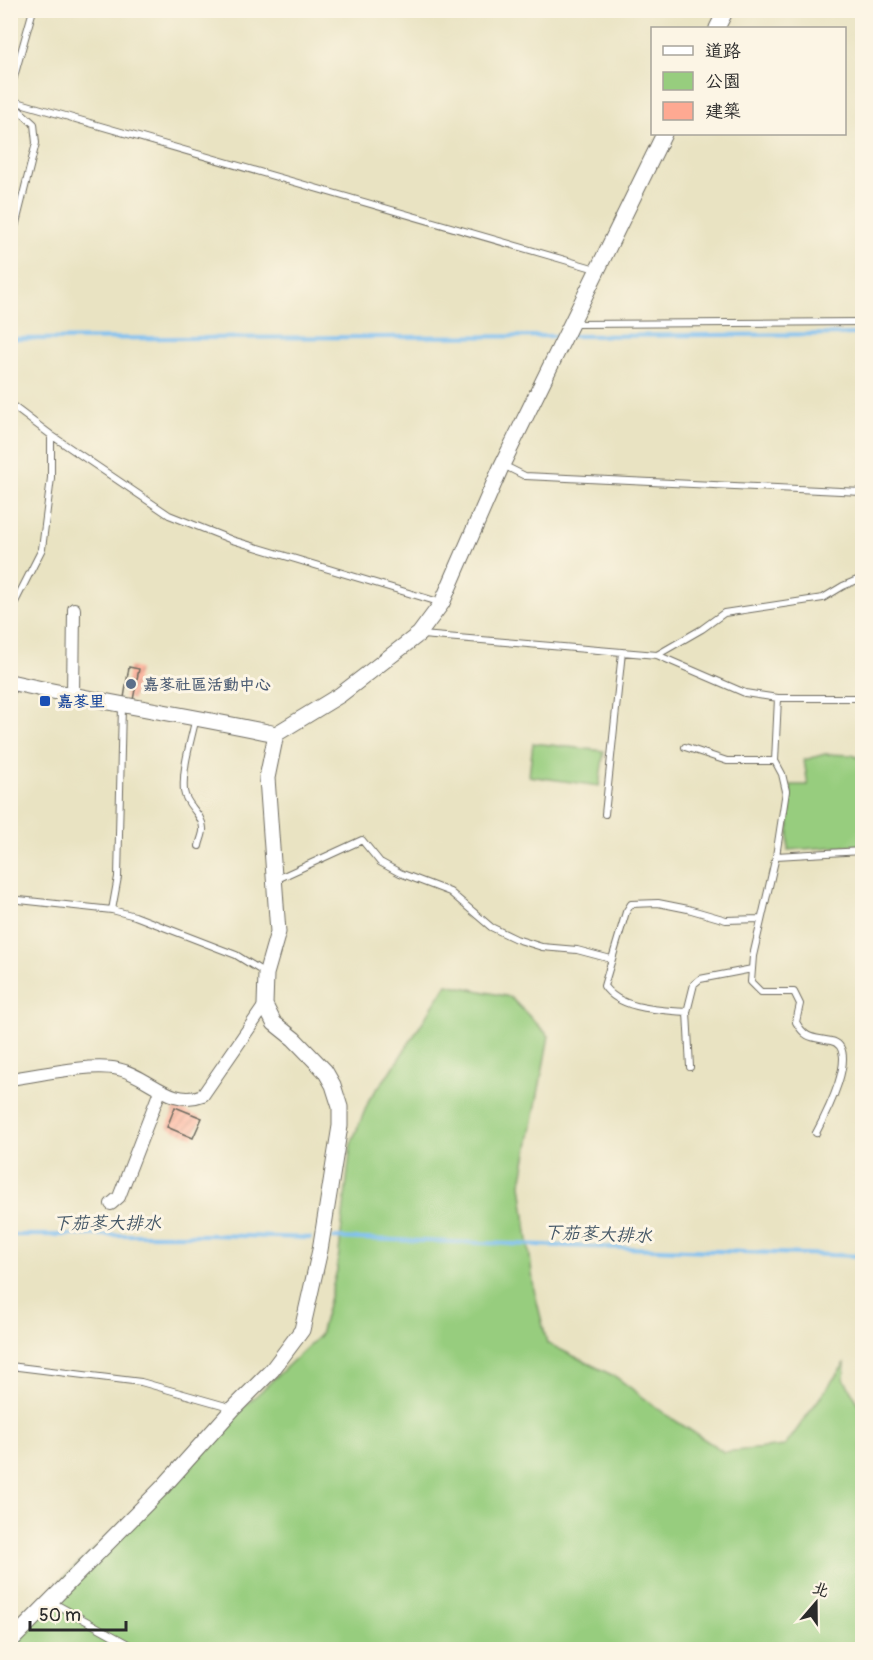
<svg xmlns="http://www.w3.org/2000/svg" width="873" height="1660" font-family="Pangolin,'LXGW WenKai TC',sans-serif">
	<style>
		.green { fill: #97cd7e; stroke: #617c54; stroke-width: 1.5 }
		.lines { fill: none; stroke-linecap: round; stroke-linejoin: round }
		.stream { stroke: #7dbff2; stroke-width: 4 }
		.building { fill: url(#building-hatch) }
		.service-casing { stroke: #6e6b60; stroke-width: 8 }
		.minor-casing { stroke: #6e6b60; stroke-width: 14 }
		.tertiary-casing { stroke: #6e6b60; stroke-width: 17 }
		.service { stroke: #fff; stroke-width: 6 }
		.minor { stroke: #fff; stroke-width: 12 }
		.tertiary { stroke: #fff; stroke-width: 15 }
		.service-dot { fill: #5c6f8a; stroke: #fcf5e5; stroke-width: 2 }
		.transit-dot { fill: #1a4fb4; stroke: #fcf5e5; stroke-width: 2 }
		.labels { text-anchor: middle; stroke-width: 6; stroke-linejoin: round; paint-order: stroke }
		.service-label { font-size: 16px; font-weight: bold; fill: #4e5e75; stroke: #fcf5e5; text-anchor: start }
		.transit-label { font-size: 16px; font-weight: bold; fill: #164399; stroke: #fcf5e5; text-anchor: start }
		.water-label { font-size: 18px; font-style: italic; fill: #445767; stroke: #fcf5e5 }
	</style>
	<defs>
		<pattern id="building-hatch" width="6" height="6" patternUnits="userSpaceOnUse" patternTransform="scale(1.5)"><rect width="6" height="6" fill="#fea992"/><path d="M-1 1l2-2M0 6l6-6M5 7l2-2" fill="none" stroke="#ce8a77"/></pattern>
	</defs>
	<rect width="100%" height="100%" fill="#fcf5e5"/>
	<filter id="ink" filterUnits="userSpaceOnUse"><feTurbulence type="fractalNoise" baseFrequency=".0167" numOctaves="2"/><feDisplacementMap in="SourceGraphic" scale="12" xChannelSelector="R" yChannelSelector="G"/><feConvolveMatrix kernelMatrix="1 2 1 2 8 2 1 2 1" color-interpolation-filters="sRGB"/></filter>
	<filter id="wash" filterUnits="userSpaceOnUse"><feTurbulence type="fractalNoise" baseFrequency=".008" numOctaves="4" result="noise"/><feDisplacementMap in="SourceGraphic" scale="24" xChannelSelector="R" yChannelSelector="G"/><feGaussianBlur stdDeviation="1.35" result="paint"/><feColorMatrix in="noise" values="0 0 0 0 0 0 0 0 0 0 0 0 0 0 0 0 0 1.4 0 .05"/><feComposite in="paint" operator="in"/></filter>
	<g filter="url(#wash)">
		<rect width="100%" height="100%" fill="#e9e3c2"/>
		<path class="green" d="M533 743 604 751 599 786 529 776Z
			M825 754 852 755 862 759V845L788 850 791 785H808L804 760Z
			M447 984 510 997 549 1036 521 1184 534 1289 547 1343 616 1377 668 1416 724 1452 785 1446 845 1363 844 1379 862 1409V1649L11 1650V1628L320 1335 337 1270 351 1144 370 1098 391 1071Z"/>
		<g class="lines">
			<path class="stream" d="M569 336 862 334
				M10 339 562 336
				M10 1235H213L310 1238
				M333 1238 862 1256"/>
		</g>
		<g id="blocks">
			<path class="building" d="M129 667 139 669 133 700 124 698Z
				M175 1107 202 1118 193 1138 167 1127Z"/>
		</g>
	</g>
	<g filter="url(#ink)">
		<use href="#blocks" fill-opacity="0" stroke="#6e6b60" stroke-width="1.5"/>
		<g class="lines">
			<g class="service-casing">
				<path id="service" d="M10 91 33 10
					M10 100 596 269
					M10 102 34 124 36 143 10 247
					M574 324 862 322
					M10 404 51 435 169 515 232 540 442 603
					M503 465 525 476 862 492
					M10 612 42 549 51 478V435
					M422 635 657 655 745 693 778 698H862
					M657 655 702 629 724 613 823 598 843 586 862 578
					M778 698 775 761 782 774 786 791 776 856 753 956 751 982 761 992H794L800 1004 796 1022C806 1040 813 1037 831 1041 862 1047 824 1118 816 1133
					M10 701 13 684
					M196 717C191 741 182 767 184 791 186 806 202 813 203 828 204 833 200 840 199 846
					M685 747 727 761H775
					M605 814 622 652
					M776 856 862 851
					M275 880 362 840 380 862 400 873 450 892 491 927 516 939 542 947 577 950 611 959
					M10 899 112 910 135 916 236 955 265 973
					M112 910 118 877 122 706
					M687 1012C661 1010 620 1010 604 986L626 912 631 904 658 903 688 909 726 920 760 919
					M690 1067 687 1012 694 984 700 979 752 969
					M10 1366 141 1382 233 1408
					M50 1601 139 1650"/>
			</g>
			<g class="minor-casing">
				<path id="minor" d="M73 695 74 609
					M10 1079C39 1075 91 1063 118 1069 148 1075 170 1108 203 1095L265 1005
					M111 1204 119 1197 160 1091"/>
			</g>
			<g class="tertiary-casing">
				<path id="tertiary" d="M717 28 726 10
					M10 682C98 702 188 715 276 734L340 695 419 634 442 603 502 465 664 134
					M10 1642 163 1487 233 1409 272 1370 302 1330 320 1250 340 1126V1107L333 1085 325 1071 294 1039 274 1023 265 1005 266 974 278 932 267 778 276 734"/>
			</g>
			<use href="#service" class="service"/>
			<use href="#minor" class="minor"/>
			<use href="#tertiary" class="tertiary"/>
		</g>
	</g>
	<circle class="service-dot" cx="131" cy="684" r="6"/>
	<rect class="transit-dot" x="39" y="695" width="12" height="12" rx="3"/>
	<g class="labels">
		<g class="service-label">
			<text x="143" y="690">嘉苳社區活動中心</text>
		</g>
		<g class="transit-label">
			<text x="57" y="707">嘉苳里</text>
		</g>
		<g class="water-label">
			<text x="107" y="1229">下茄苳大排水</text>
			<text transform="translate(598 1234) rotate(2)" y="6">下茄苳大排水</text>
		</g>
	</g>
	<rect width="873" height="1660" fill="none" stroke="#fcf5e5" stroke-width="36"/>
	<rect x="651" y="27" width="195" height="108" fill="#fcf5e5" stroke="#a8a49b" stroke-width="1.5"/>
	<rect x="663" y="46" width="30" height="9" fill="#ffffff" stroke="#a8a49b" stroke-width="1.5"/>
	<text x="705" y="57" font-size="18" fill="#2b2b2b">道路</text>
	<rect x="663" y="72" width="30" height="18" fill="#97cd7e" stroke="#a8a49b" stroke-width="1.5"/>
	<text x="705" y="87" font-size="18" fill="#2b2b2b">公園</text>
	<rect x="663" y="102" width="30" height="18" fill="#fea992" stroke="#a8a49b" stroke-width="1.5"/>
	<text x="705" y="117" font-size="18" fill="#2b2b2b">建築</text>
	<g transform="translate(816 1603) rotate(20)" stroke="#fcf5e5" stroke-width="4.5" paint-order="stroke">
	<path d="M0-4.5L10 22L0 15L-10 22Z" fill="#2b2b2b"/>
	<text y="-9" font-size="16" font-weight="bold" text-anchor="middle" fill="#2b2b2b">北</text>
	</g>
	<path d="M30 1621v9h96v-9" fill="none" stroke="#2b2b2b" stroke-width="3"/>
	<text x="39" y="1621" font-size="18" fill="#2b2b2b" stroke="#fcf5e5" stroke-width="4.5" paint-order="stroke">50 m</text>
</svg>
